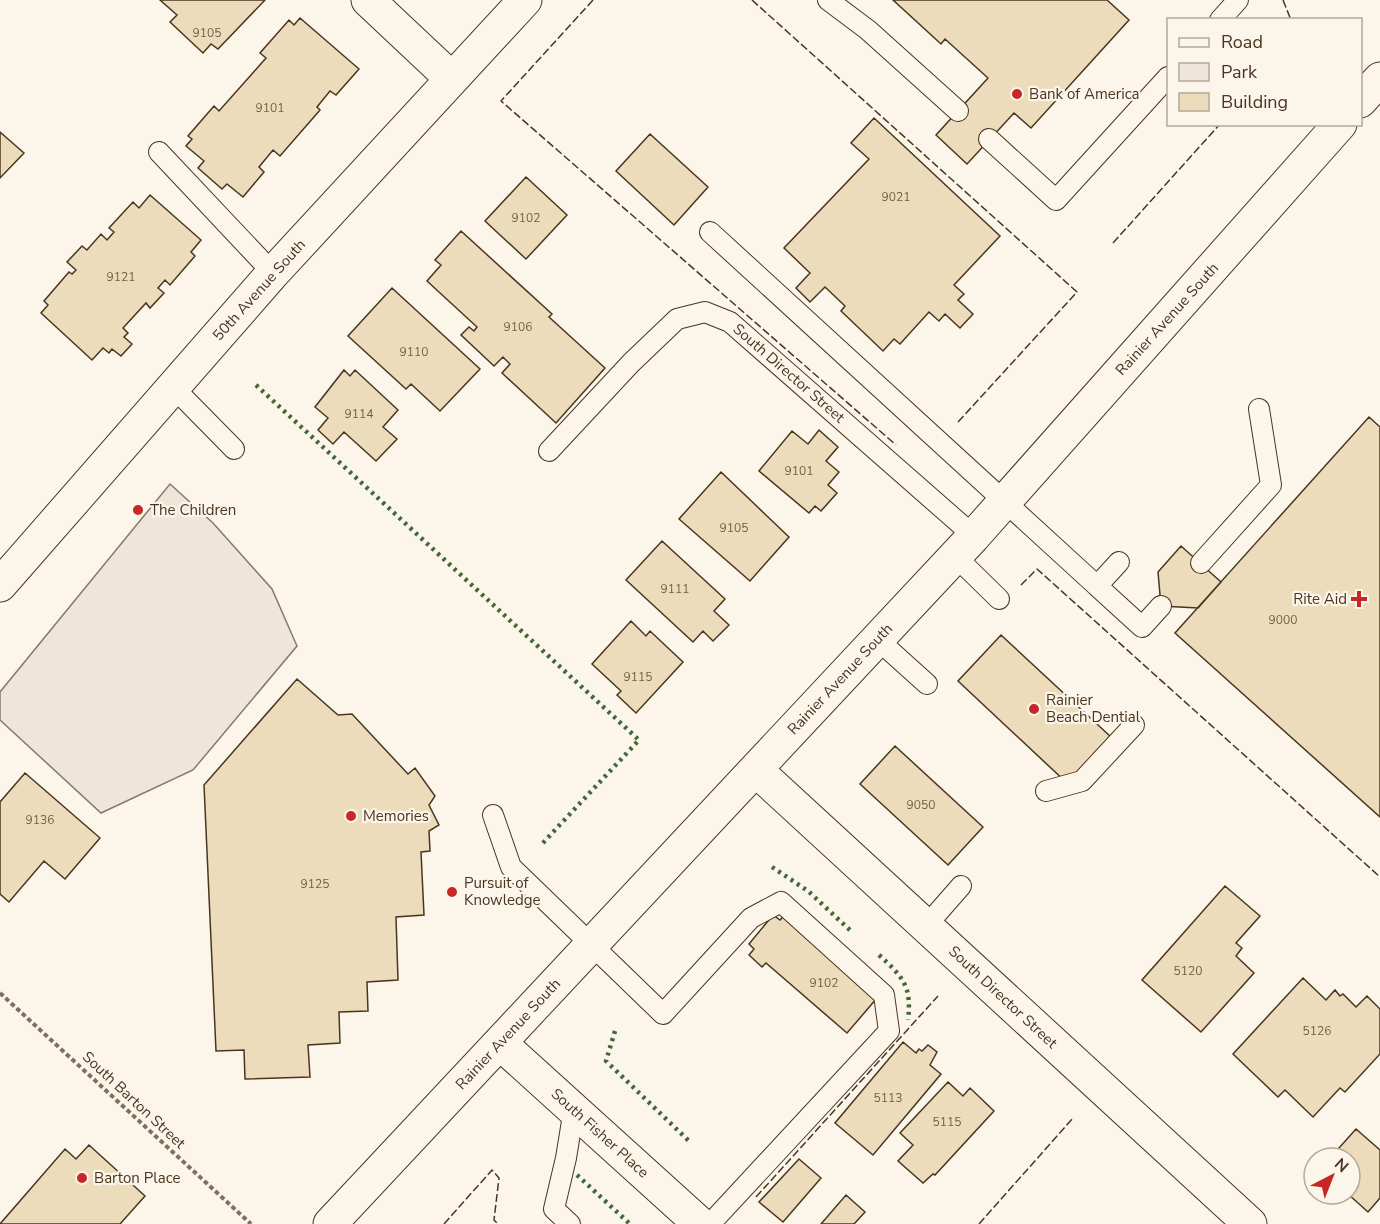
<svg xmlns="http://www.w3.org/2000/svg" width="1380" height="1224" font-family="'Nunito Sans',sans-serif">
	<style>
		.green { fill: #ede6d9; stroke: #887966; stroke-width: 1.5 }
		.building { fill: #ecdcbc; stroke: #4a3520; stroke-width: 1.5 }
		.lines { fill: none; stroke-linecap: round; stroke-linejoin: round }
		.lane-casing { stroke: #4a3520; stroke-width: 22 }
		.street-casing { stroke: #4a3520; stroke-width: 35 }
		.primary-casing { stroke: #4a3520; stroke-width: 35 }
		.path { stroke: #7f6f5c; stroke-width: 4; stroke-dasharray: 4.5 3; stroke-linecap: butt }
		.lane { stroke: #fbf6e9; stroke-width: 20 }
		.street { stroke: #fbf6e9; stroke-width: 33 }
		.primary { stroke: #fbf6e9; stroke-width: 33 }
		.hedge { stroke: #436837; stroke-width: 4.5; stroke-dasharray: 3 4.5; stroke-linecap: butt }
		.fence { stroke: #4a3520; stroke-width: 1.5; stroke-dasharray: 8 3; stroke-linecap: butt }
		.poi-dot { fill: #c62828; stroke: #fbf6e9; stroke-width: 2 }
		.labels { text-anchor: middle; stroke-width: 4.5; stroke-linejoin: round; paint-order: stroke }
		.number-label { font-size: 12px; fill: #725f47 }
		.poi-label { font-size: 15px; fill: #4a3520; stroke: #fbf6e9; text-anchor: start }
		.street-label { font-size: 15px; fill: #4a3520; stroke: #fbf6e9 }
	</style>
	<rect width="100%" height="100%" fill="#fbf6e9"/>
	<path class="green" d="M170 484 213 523 272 589 297 646 193 770 101 813 0 720V692Z"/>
	<path class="building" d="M160 0H265L218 49 211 44 203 53 170 22 177 15Z
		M893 0H1107L1129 20 1031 128 1014 113 967 164 936 135 988 78 945 39 941 44Z
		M300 18 359 69 336 95 330 91 317 107 320 110 280 156 273 150 259 167 264 172 243 197 227 184 222 189 198 168 204 161 186 146 192 139 188 136 214 106 219 111 266 58 260 53 289 20 294 25Z
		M874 118 1000 236 954 285 964 294 958 300 973 314 960 328 945 314 939 321 929 312 900 344 894 339 883 351 841 311 845 306 825 287 810 302 796 288 810 273 784 248 869 159 851 143Z
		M0 132 24 153 0 178Z
		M650 134 708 187 674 225 616 171Z
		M526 177 567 215 526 259 485 221Z
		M150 195 201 240 191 252 195 256 170 285 165 280 158 288 164 293 150 308 146 303 123 328 128 333 124 337 132 344 121 356 112 349 109 353 103 348 92 360 41 313 48 305 44 301 69 272 72 274 76 270 67 262 82 246 87 250 101 234 107 240 114 232 109 228 133 202 139 208Z
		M461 231 552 314 549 317 605 368 556 423 502 373 510 364 503 357 494 366 461 335 469 327 474 331 477 327 427 281 441 265 435 260Z
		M392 288 480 369 440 411 411 384 406 389 348 336Z
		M344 370 350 376 355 370 398 410 383 427 397 439 376 461 344 432 333 444 318 430 328 418 315 407Z
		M1369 417 1380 427V817L1175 633Z
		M819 430 838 447 826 461 839 472 828 485 837 493 821 511 815 506 809 513 759 471 792 431 808 444Z
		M721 472 789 537 750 581 679 519Z
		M662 541 725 599 714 611 729 625 713 641 703 631 693 642 626 580Z
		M1181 546 1221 582 1198 608 1161 606 1158 572Z
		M631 621 646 636 650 631 683 662 636 713 617 695 621 691 592 664Z
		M1001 635 1111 737 1068 784 958 681Z
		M297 679 338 715 352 714 408 774 415 768 435 796 429 805 439 825 429 831 430 851 421 852 424 915 396 917 398 980 367 982 368 1011 339 1012 340 1043 308 1045 310 1077 245 1079 244 1050 216 1051 204 785Z
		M895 746 983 827 948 865 860 784Z
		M25 773 100 838 65 879 44 861 9 902 0 894V802Z
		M1225 886 1260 916 1236 943 1242 948 1236 956 1254 973 1201 1032 1142 980Z
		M773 915 780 920 785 915 804 924 798 931 877 998 847 1033 766 963 762 967 749 955 754 949 749 944Z
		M1303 978 1326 1000 1335 990 1340 996 1343 994 1356 1007 1367 996 1380 1009V1054L1345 1092 1340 1088 1313 1117 1285 1090 1278 1097 1233 1054Z
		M903 1042 916 1053 919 1049 922 1051 928 1045 937 1052 930 1065 941 1074 873 1155 835 1123Z
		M948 1082 963 1096 970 1088 994 1111 935 1175 933 1174 923 1183 898 1161 913 1145 900 1133Z
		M1356 1129 1380 1150V1198L1368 1212 1348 1194 1350 1158H1330Z
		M89 1145 145 1196 120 1224H0L65 1149 76 1159Z
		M799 1159 821 1178 783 1222 759 1202Z
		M846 1195 865 1212 854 1224H821Z"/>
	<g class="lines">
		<g class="lane-casing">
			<path id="lane" d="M828 0 868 30 958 111
				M1220 20 1238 0
				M989 139 1056 200 1168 77
				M159 152 273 273
				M710 232 1097 586 1119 562
				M173 387 234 449
				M549 451 631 363 677 319 705 312 730 322 974 536
				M955 556 999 599
				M1201 563 1271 485 1259 409
				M1097 586 1142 627 1161 606
				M877 639 927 684
				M1046 791 1082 781 1134 725
				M493 815 511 867 663 1014 751 918 781 902 884 995 889 1031 710 1224
				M926 926 961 886
				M570 1224 554 1209 566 1158 574 1109"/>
		</g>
		<g class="street-casing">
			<path id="street" d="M368 0 452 79
				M0 585 273 273 525 0
				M756 770 1250 1224
				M500 1043 700 1224"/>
		</g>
		<g class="primary-casing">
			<path id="primary" d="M1360 101 1380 79
				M330 1224 974 536 1340 124"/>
		</g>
		<path class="path" d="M0 993 251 1224"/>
		<use href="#lane" class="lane"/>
		<use href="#street" class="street"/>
		<use href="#primary" class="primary"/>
		<path class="hedge" d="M256 385 639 740 541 845
			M772 867 808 891 852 932
			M879 955C903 977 912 986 908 1020
			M615 1031 606 1061 690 1142
			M577 1175 630 1224"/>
		<path class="fence" d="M593 0 501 101 896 445
			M752 0 1077 292 958 422
			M1283 0 1291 20
			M1113 243 1220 124
			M1021 585 1037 569 1380 877
			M756 1197 938 996
			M444 1224 492 1170 499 1178 494 1220 498 1224
			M979 1224 1073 1118"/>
	</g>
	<g class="poi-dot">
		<circle cx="1017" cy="94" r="6"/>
		<circle cx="138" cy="510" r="6"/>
		<path d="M1356 590h6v6h6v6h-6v6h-6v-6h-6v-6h6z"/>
		<circle cx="1034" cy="709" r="6"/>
		<circle cx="351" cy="816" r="6"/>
		<circle cx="452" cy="892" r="6"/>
		<circle cx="82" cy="1178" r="6"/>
	</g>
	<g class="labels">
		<g class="number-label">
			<text x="207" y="37">9105</text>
			<text x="270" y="112">9101</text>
			<text x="896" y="201">9021</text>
			<text x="526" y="222">9102</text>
			<text x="121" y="281">9121</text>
			<text x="518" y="331">9106</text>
			<text x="414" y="356">9110</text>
			<text x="359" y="418">9114</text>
			<text x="799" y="475">9101</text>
			<text x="734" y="532">9105</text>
			<text x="675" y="593">9111</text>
			<text x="1283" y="624">9000</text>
			<text x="638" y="681">9115</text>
			<text x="921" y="809">9050</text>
			<text x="40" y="824">9136</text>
			<text x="315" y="888">9125</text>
			<text x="1188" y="975">5120</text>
			<text x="824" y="987">9102</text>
			<text x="1317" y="1035">5126</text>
			<text x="888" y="1102">5113</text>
			<text x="947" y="1126">5115</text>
		</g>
		<g class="poi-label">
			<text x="1029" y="99">Bank of America</text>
			<text x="150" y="515">The Children</text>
			<text x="1347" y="604" text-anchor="end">Rite Aid</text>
			<text x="1046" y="705">Rainier<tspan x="1046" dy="17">Beach Dential</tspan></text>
			<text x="363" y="821">Memories</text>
			<text x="464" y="888">Pursuit of<tspan x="464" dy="17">Knowledge</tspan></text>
			<text x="94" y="1183">Barton Place</text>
		</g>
		<g class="street-label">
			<text transform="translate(259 290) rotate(-48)" y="5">50th Avenue South</text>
			<text transform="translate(1167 319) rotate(-48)" y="5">Rainier Avenue South</text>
			<text transform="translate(789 373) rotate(41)" y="5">South Director Street</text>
			<text transform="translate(840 679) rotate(-47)" y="5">Rainier Avenue South</text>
			<text transform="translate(1003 997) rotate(43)" y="5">South Director Street</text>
			<text transform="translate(508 1034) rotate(-47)" y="5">Rainier Avenue South</text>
			<text transform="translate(134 1100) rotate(43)" y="5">South Barton Street</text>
			<text transform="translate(600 1133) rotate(42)" y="5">South Fisher Place</text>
		</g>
	</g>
	<rect x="1167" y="18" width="195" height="108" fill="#fbf6e9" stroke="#b4a999" stroke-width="1.5"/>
	<rect x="1179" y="38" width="30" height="9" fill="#fbf6e9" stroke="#b4a999" stroke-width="1.5"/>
	<text x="1221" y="48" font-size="18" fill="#4a3520">Road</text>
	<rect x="1179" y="63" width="30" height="18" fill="#ede6d9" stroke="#b4a999" stroke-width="1.5"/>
	<text x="1221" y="78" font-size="18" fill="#4a3520">Park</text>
	<rect x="1179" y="93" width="30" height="18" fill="#ecdcbc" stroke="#b4a999" stroke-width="1.5"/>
	<text x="1221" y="108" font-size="18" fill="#4a3520">Building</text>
	<g transform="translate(1332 1176) rotate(42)"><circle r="28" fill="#fbf6e9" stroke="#b4a999" stroke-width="1.5"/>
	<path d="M0-4.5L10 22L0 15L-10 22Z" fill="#c62828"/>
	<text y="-9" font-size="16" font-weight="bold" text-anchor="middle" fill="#4a3520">N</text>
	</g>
</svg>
